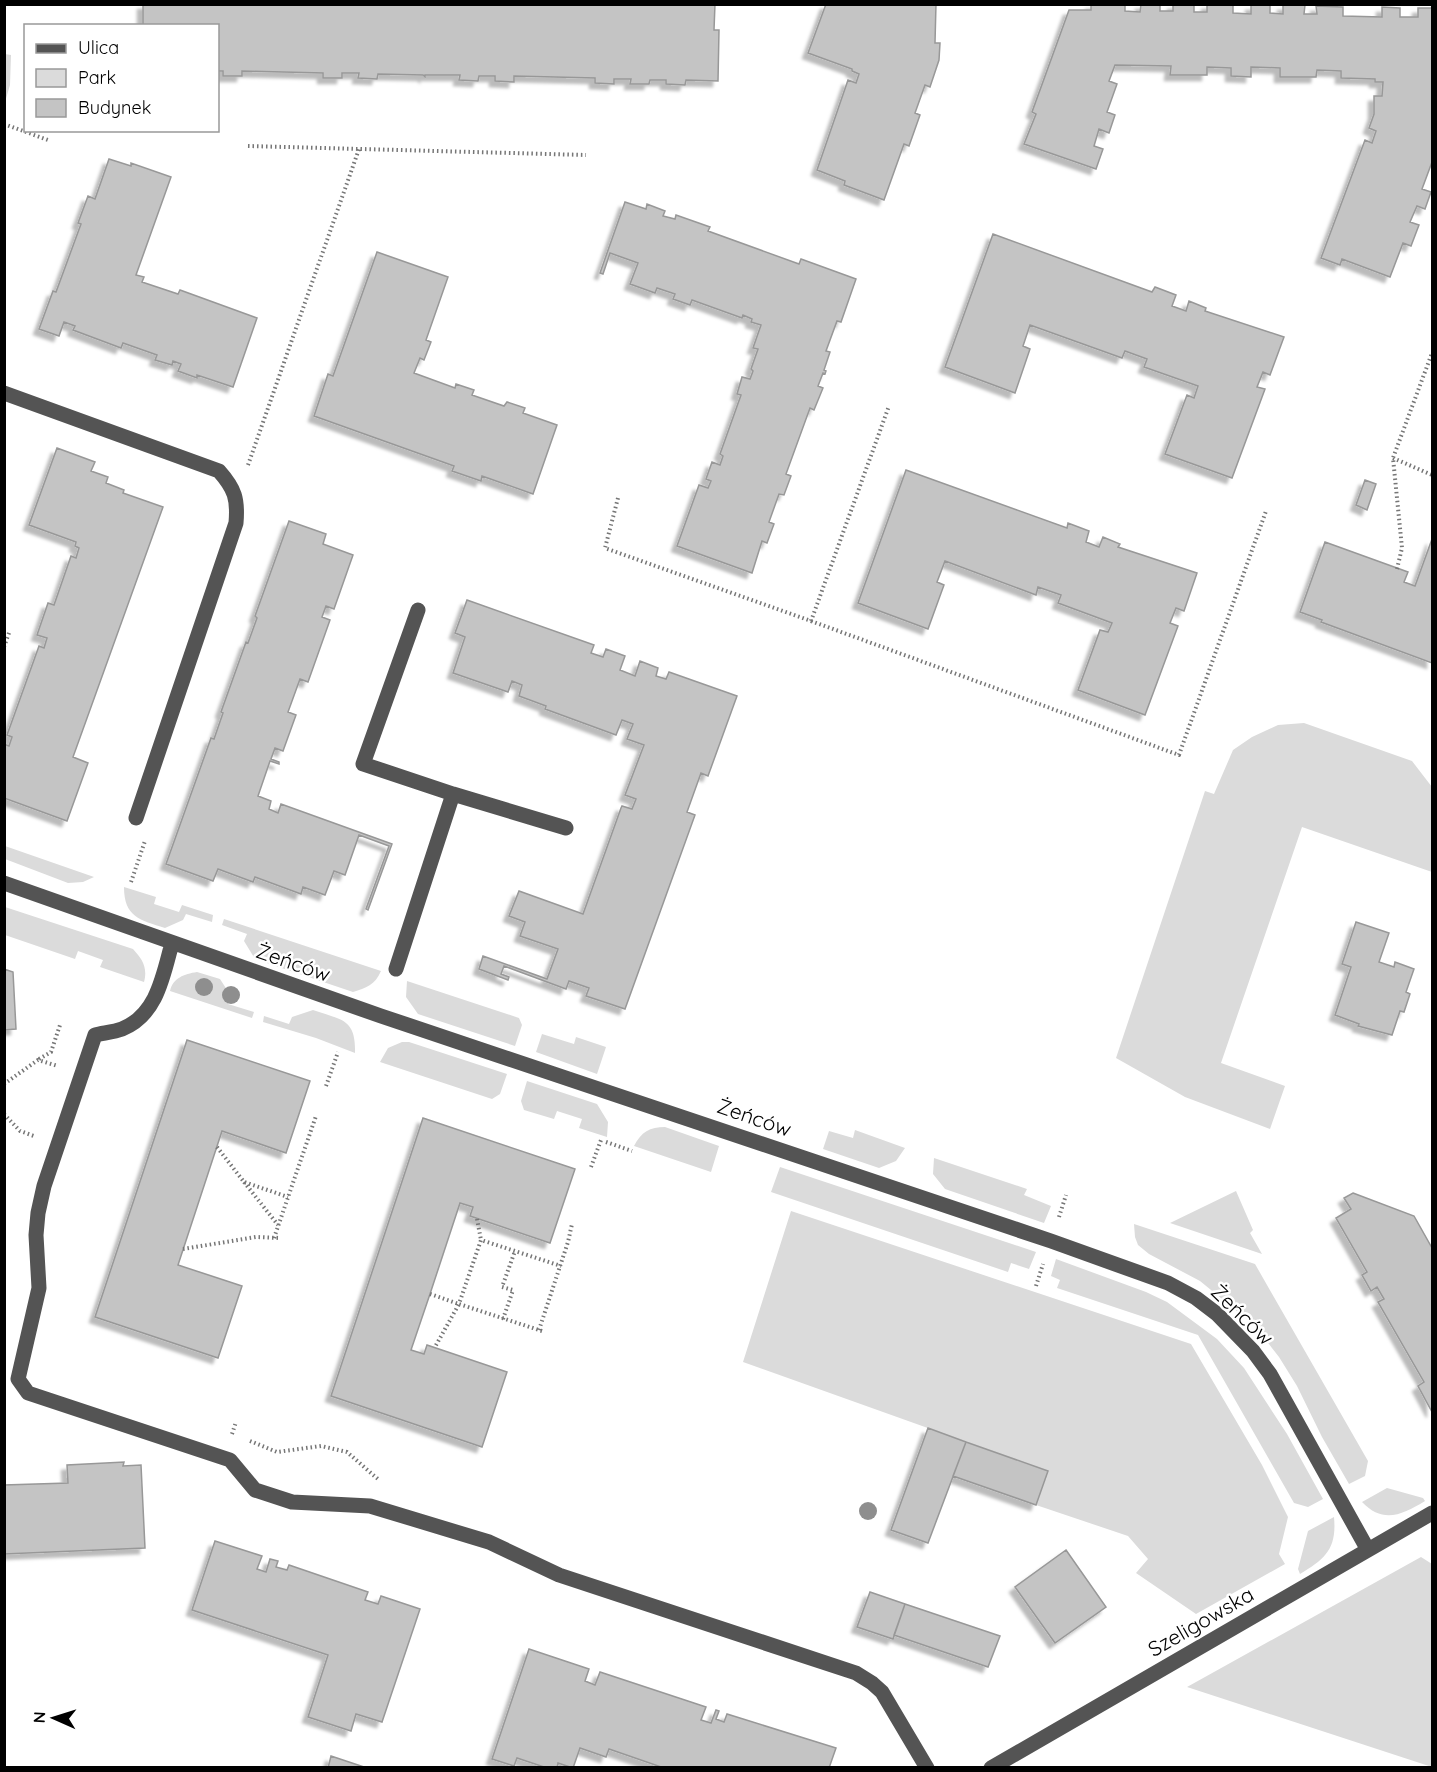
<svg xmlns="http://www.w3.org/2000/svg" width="1437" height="1772" font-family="Quicksand,sans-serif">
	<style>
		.green { fill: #dbdbdb }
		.building { fill: #c4c4c4; stroke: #989898; stroke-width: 1.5; filter: url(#shadow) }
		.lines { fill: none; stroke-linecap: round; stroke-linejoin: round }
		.path { stroke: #767676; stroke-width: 4; stroke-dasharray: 1.5 3; stroke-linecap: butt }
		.minor { stroke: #545454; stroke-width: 15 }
		.tree { fill: #8e8e8e }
		.labels { text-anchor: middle; stroke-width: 5; stroke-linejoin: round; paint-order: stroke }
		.street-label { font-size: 21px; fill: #000; stroke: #fff }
	</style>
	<defs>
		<filter id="shadow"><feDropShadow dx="-5.5" dy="5.5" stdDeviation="1.5" flood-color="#0004"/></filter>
	</defs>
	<rect width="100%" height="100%" fill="#fff"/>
	<path class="green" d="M5 54 11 55 10 85 5 102Z
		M1304 723 1412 761 1432 787V872L1302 827 1221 1063 1285 1086 1270 1129 1185 1097 1116 1058 1205 791 1214 794 1233 750 1252 737 1278 725Z
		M5 846 94 877 83 882 68 883 5 859Z
		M124 887 156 897 154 904 179 912 182 905 213 915 212 922 186 914 183 920 165 928C140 920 124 917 124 887Z
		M5 907 133 949C142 959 148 967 144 982L100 967 103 960 78 951 75 959 5 935Z
		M224 919 381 971C375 985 366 988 353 992L255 959 244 941 247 934 222 925Z
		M197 972 220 979 231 996 228 1004 254 1012 252 1018 170 991C173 978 184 974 197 972Z
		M407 981 519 1018 522 1025 515 1046 418 1014 406 997Z
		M313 1010C341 1020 356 1018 355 1053L316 1038 263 1022 264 1016 289 1024 292 1017Z
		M542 1034 574 1044 576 1037 606 1047 597 1074 536 1052Z
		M402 1042H409L507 1074 500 1094 492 1099 380 1062 388 1048Z
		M527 1081 597 1104 608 1122 607 1137 579 1128 582 1119 557 1111 554 1119 524 1110 521 1101Z
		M665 1127 719 1146 711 1172 634 1146C641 1132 650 1127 665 1127Z
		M855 1130 905 1148 896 1161 879 1168 823 1149 829 1131 853 1138Z
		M934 1158 1027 1189 1024 1195 1051 1206 1044 1223 945 1189 933 1174Z
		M780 1167 1036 1252 1029 1269 1011 1263 1008 1272 771 1192Z
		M1236 1191 1253 1230 1250 1233 1262 1254 1170 1223Z
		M791 1211 1191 1344 1262 1465 1288 1517 1279 1554 1285 1564 1196 1614 1136 1573 1148 1559 1128 1536 1036 1505 1048 1471 743 1362Z
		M1134 1224 1255 1264 1368 1461 1365 1476 1349 1484 1322 1437 1297 1386 1279 1357 1255 1326 1200 1281 1149 1254 1138 1245 1135 1237Z
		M1056 1259 1146 1292 1167 1302 1217 1339 1244 1368 1287 1434 1323 1499 1308 1507 1294 1503 1198 1335 1057 1288 1060 1280 1051 1276Z
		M1387 1488 1423 1498 1425 1501C1402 1515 1383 1524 1362 1502Z
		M1334 1517C1337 1549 1325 1559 1300 1574L1298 1569 1308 1531Z
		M1421 1557 1432 1564V1767L1187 1687Z"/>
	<path class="building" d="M143 4H715L714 30H719L718 81 686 80 685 85 666 84V80H650L649 84H630L631 79H614V84L595 83V78L514 76V82L495 81V76H479L478 81 459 80 460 75H425V77L423 75 378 74 377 79 358 78 359 73H342V78H323V73L242 71V76H223V71H218V26H143Z
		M826 4H936L935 43H940L939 60 930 87 925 85 915 113 920 115 909 146 904 144 884 200 844 185 845 181 817 170 848 80 856 83 859 74 852 71V69L808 53Z
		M1091 4H1125V11L1140 12 1141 4H1160V11H1173V4H1194V12H1207V4H1233V13L1251 14V5H1270V13L1283 14V5H1305L1304 14H1317L1316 6 1343 7V16L1382 17V7L1400 8V17H1418V8H1432V162L1422 189 1431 192 1425 209 1417 206 1410 222 1419 225 1411 246 1403 243 1390 277 1342 259 1340 265 1321 258 1365 140 1372 143 1376 131 1369 128 1374 114V96H1382L1383 82H1375V79L1341 78V71L1317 70 1316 77H1280V68L1251 67V77L1231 76V68L1207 67V75H1170L1171 66 1115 65 1109 81 1117 84 1107 112 1115 115 1109 133 1099 129 1094 146 1103 149 1096 169 1024 144 1036 114 1032 112 1069 10H1091Z
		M109 159 131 166V163L171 177 136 275 144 277 142 282 178 294 180 290 257 318 233 387 197 375V378L178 371 181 364 173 361 172 365 155 360 157 355 123 343 121 348 73 330 75 326 64 322 59 336 39 329 53 291 56 292 81 224 78 223 88 196 95 199Z
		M625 202 646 209 647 204 665 211 663 216 675 219 676 215 710 227 708 231 799 264 801 259 856 279 841 322 837 321 826 351 830 352 824 370 826 371 825 374 823 373 818 386 823 388 814 410 810 408 786 474 791 476 784 495 779 494 769 522 774 524 767 543 762 541 752 573 677 546 699 485 708 488 711 481 706 479 712 462 720 465 723 456 720 454 741 395 737 394 742 377 750 379 753 371 751 369 758 349 753 348 761 325 751 322 752 319 743 315 742 318 692 300 690 305 673 299 675 294 657 288 655 293 630 284 638 263 610 253 603 274 600 273Z
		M993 234 1152 292 1155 287 1176 295 1172 306 1186 311 1189 301 1206 308 1205 311 1284 337 1270 375 1263 372 1257 387 1265 389 1232 478 1165 454 1187 395 1194 398 1198 386 1144 367 1147 359 1125 351 1122 358 1030 325 1023 346 1030 349 1015 393 945 367Z
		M377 252 448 277 426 340 431 342 424 360 420 358 414 373 455 388 456 384 474 390 472 395 504 406 507 402 525 408 523 413 557 425 533 494 482 476 481 481 452 471 454 466 314 416 328 374 333 376Z
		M57 448 95 462 91 471 108 477 106 483 124 490 123 493 163 507 73 757 88 763 67 821 4 798V744L9 746 12 737 7 735 39 646 44 648 47 638 37 635 48 603 54 605 71 556 76 558 79 548 75 546 76 542 29 525Z
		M906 470 1067 528 1068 523 1089 531 1086 542 1099 547 1103 537 1120 544 1118 547 1197 573 1184 611 1176 608 1170 623 1178 626 1145 715 1078 690 1100 630 1108 632 1112 623 1058 603 1061 595 1038 587 1036 595 945 561 937 582 944 585 928 629 858 603Z
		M1365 480 1376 484 1367 510 1356 505Z
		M289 521 326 534 323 544 353 555 334 609 326 606 322 617 330 620 308 682 300 679 288 712 296 715 283 751 275 748 271 759 279 762V764L270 761 258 796 271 801 269 809 278 813 281 804 392 844 368 910 366 909 389 846 359 835 345 875 334 871 325 895 303 887 301 894 255 877 253 882 218 869 213 881 166 864 211 738 214 739 223 713 221 712 246 642 248 643 257 618 255 616Z
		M1432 539V663L1321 622 1322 620 1300 612 1325 542 1408 572 1404 582 1415 586Z
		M467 600 594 645 591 653 603 657 606 649 625 656 620 670 635 676 640 661 658 668 656 676 666 679 669 672 737 696 708 776 701 773 687 812 695 815 625 1009 586 996 589 988 569 981 566 989 504 966 501 974 509 977 508 980 479 969 483 956 547 979 558 949 520 936 525 922 509 916 519 891 583 914 621 808 622 806 632 809 636 799 625 795 644 745 627 739 633 724 622 720 616 735 545 709 546 706 519 696 522 685 512 681 508 692 453 673 465 637 455 633Z
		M1356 922 1389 933 1379 962 1394 967 1395 962 1414 969 1406 992 1410 994 1404 1012 1400 1011 1392 1035 1358 1026 1359 1024 1335 1015 1351 967 1342 964Z
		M4 969 13 972 16 1029 4 1030Z
		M187 1040 310 1081 286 1153 222 1131 178 1265 242 1286 218 1358 95 1317Z
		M423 1118 575 1169 550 1243 470 1216 473 1207 460 1203 430 1294 411 1350 424 1354 427 1345 507 1372 482 1447 331 1396Z
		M1353 1193 1414 1216 1432 1248V1412L1418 1386 1424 1382 1378 1302 1384 1299 1377 1287 1371 1291 1362 1275 1367 1272 1336 1218 1351 1209 1344 1198Z
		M928 1428 966 1442 928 1543 891 1530Z
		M966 1442 1048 1471 1036 1505 953 1476Z
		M124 1462 123 1466 141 1465 145 1548 4 1554V1485L68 1483 67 1465Z
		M215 1541 262 1556 257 1569 266 1572 270 1559 278 1561 276 1567 287 1570 289 1565 368 1592 365 1600 378 1604 381 1596 420 1609 382 1722 356 1714 351 1731 308 1717 328 1655 192 1610Z
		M1066 1550 1106 1607 1055 1643 1015 1587Z
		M870 1592 905 1604 893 1639 857 1627Z
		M905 1604 1000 1636 988 1667 894 1635Z
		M529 1649 589 1669 585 1681 595 1685 600 1672 706 1707 701 1720 711 1723 716 1710 719 1711 716 1719 724 1722 727 1714 836 1748 829 1768H664L609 1749 606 1757 580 1748 573 1768 558 1763 557 1768H547L517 1758 514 1766 492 1759Z
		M331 1756 367 1768H328Z"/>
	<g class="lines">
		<path class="path" d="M4 124 48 140
			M248 146 586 155
			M1393 458 1432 475
			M248 465 359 149
			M618 498 605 548 811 621 889 406
			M1397 569 1402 548 1393 458 1432 353
			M811 621 1179 755 1266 511
			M4 647 10 630
			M131 882 145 841
			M39 1059 51 1052 60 1025
			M4 1084 38 1060 58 1066
			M326 1086 338 1052
			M4 1114 20 1131 34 1136
			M606 1142 632 1151
			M217 1147 244 1182 288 1197
			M591 1167 601 1140
			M244 1182 278 1225
			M1059 1217 1066 1195
			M477 1219 481 1240
			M274 1238 316 1116
			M183 1249 256 1237 280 1238
			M1036 1286 1043 1264
			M430 1294 459 1304 435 1347
			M503 1319 513 1290 502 1287 515 1251
			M539 1330 568 1242 572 1224
			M542 1331 459 1304 481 1240 561 1266
			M232 1434 236 1422
			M250 1441 277 1452 321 1446 347 1452 379 1480"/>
		<path class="minor" d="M4 393 219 471C235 489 238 499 236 523L136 818
			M418 610 363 764 453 794
			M4 883 381 1016 1051 1241 1168 1283 1196 1298 1217 1314 1253 1351 1270 1374 1368 1550
			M172 943C163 976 157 1015 122 1029 114 1032 103 1033 95 1035L44 1186 38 1213 36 1235 39 1288 18 1379 28 1393 230 1460 255 1490 292 1502 370 1506 489 1542 559 1575 856 1673 872 1683 882 1692 927 1768
			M396 969 453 794 566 828
			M991 1768 1432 1513"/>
	</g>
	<g class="tree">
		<circle cx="204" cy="987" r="9"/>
		<circle cx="231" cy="995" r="9"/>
		<circle cx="868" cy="1511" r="9"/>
	</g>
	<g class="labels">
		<g class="street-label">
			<text transform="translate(293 963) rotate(19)" y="7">Żeńców</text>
			<text transform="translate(754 1118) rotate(19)" y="7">Żeńców</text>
			<text transform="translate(1242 1315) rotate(44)" y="7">Żeńców</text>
			<text transform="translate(1201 1622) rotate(-30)" y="7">Szeligowska</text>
		</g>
	</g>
	<rect width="1437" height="1772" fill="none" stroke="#000000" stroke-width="12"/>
	<rect x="24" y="24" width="195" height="108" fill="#ffffff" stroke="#999999" stroke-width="1.5"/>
	<rect x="36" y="44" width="30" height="9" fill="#545454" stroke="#999999" stroke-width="1.5"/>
	<text x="78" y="54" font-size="18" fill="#000000">Ulica</text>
	<rect x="36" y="69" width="30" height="18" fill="#dbdbdb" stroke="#999999" stroke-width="1.5"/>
	<text x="78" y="84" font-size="18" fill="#000000">Park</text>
	<rect x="36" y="99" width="30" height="18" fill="#c4c4c4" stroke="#999999" stroke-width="1.5"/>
	<text x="78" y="114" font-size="18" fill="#000000">Budynek</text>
	<g transform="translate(54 1718) rotate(273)" stroke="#ffffff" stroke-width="4.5" paint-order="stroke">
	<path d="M0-4.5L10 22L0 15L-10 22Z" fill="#000000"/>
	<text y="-9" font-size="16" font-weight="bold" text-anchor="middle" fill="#000000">N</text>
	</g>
</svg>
